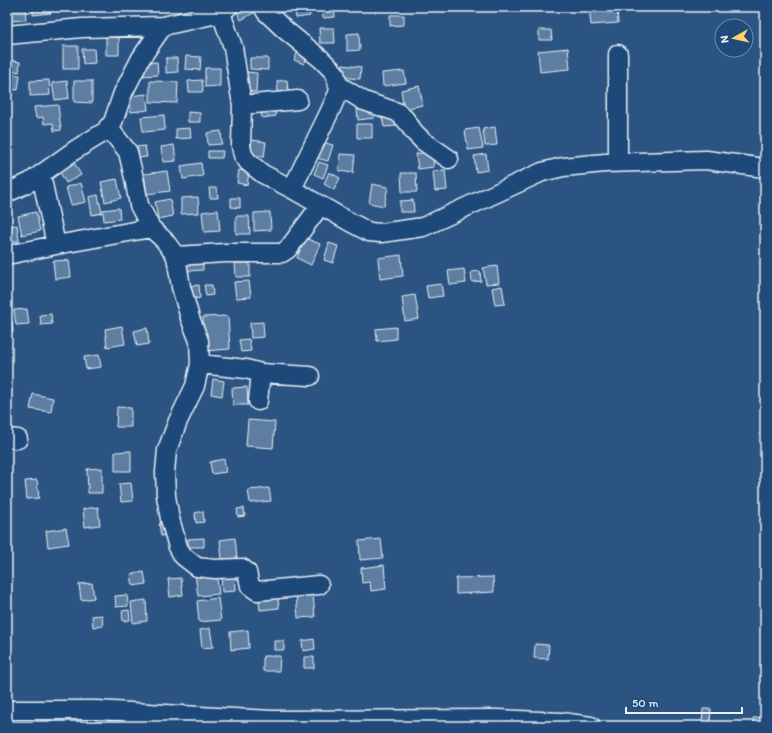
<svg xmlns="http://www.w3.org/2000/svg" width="772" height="733" font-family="Itim,sans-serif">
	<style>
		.building { fill: #5d7da1; stroke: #e8f1f8 }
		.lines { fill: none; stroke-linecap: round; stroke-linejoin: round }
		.street-casing { stroke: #e8f1f8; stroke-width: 21 }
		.street { stroke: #1f4a7a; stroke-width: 18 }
	</style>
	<rect width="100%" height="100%" fill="#2b5482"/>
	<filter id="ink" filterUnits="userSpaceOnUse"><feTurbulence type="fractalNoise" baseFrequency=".025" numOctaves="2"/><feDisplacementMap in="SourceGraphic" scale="8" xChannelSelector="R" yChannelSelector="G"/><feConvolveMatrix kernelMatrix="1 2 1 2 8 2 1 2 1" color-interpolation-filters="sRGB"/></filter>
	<g filter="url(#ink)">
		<path class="building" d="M7 7H25L26 20 7 21Z
			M33 7H51V13L33 15Z
			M234 7H253L255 12 241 20Z
			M294 7H308L310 16 296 18Z
			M322 7H334L335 17 323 18Z
			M589 7H617L618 23 591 25Z
			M691 7H709V9L691 10Z
			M390 15H404V25L390 26Z
			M319 28H334L335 43H320Z
			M539 30H551L552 40H539Z
			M359 33 360 50 347 51V34Z
			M106 36H119V55H106Z
			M63 46H78V69H63Z
			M568 48 570 69 540 72 538 51Z
			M82 49H94L95 63 83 64Z
			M298 51 308 56 304 64 294 60Z
			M186 56 201 57 200 70 185 69Z
			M166 58H177L178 72 166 73Z
			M250 58H268V70L250 69Z
			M8 60 20 62 19 72 7 70Z
			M157 62 158 75 142 76 141 63Z
			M342 65 361 67 360 79 341 77Z
			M205 68H220V86L205 87Z
			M404 71 406 83 383 86 382 73Z
			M247 72 257 73 256 92 246 91Z
			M7 74 20 75 18 90 7 89Z
			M49 80 50 95 30 96V81Z
			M202 80 203 92H189L188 81Z
			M287 80 288 91 278 92 277 81Z
			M67 81 69 98 55 100 52 83Z
			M74 81H92V103L74 102Z
			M150 81 178 82 177 103 150 102Z
			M419 86 423 105 404 109 401 90Z
			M146 94 148 110 131 112 130 96Z
			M58 105 61 130 54 131 53 123 44 124 43 117 36 118 34 107Z
			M274 105 276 116 262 118 260 107Z
			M373 106 374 118 358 120 357 108Z
			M188 112 200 113V122H188Z
			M164 115 165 130 143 132 141 117Z
			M395 115 396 126 384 127 382 117Z
			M357 124H372V138H357Z
			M495 127 497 145 485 146 483 129Z
			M190 128 191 138 176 139V129Z
			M479 128 483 148 468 150 465 130Z
			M221 131 222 144 208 145 207 133Z
			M252 140 266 142 264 157 250 155Z
			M318 141 333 145 328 161 313 157Z
			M174 145 176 161 163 162 161 147Z
			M145 146 147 157 136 158 135 147Z
			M208 151H223L222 158H208Z
			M432 151 434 167 418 169 416 154Z
			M340 154 355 155 353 173 339 171Z
			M486 154 488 170 476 172 474 156Z
			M72 159 81 175 66 183 57 167Z
			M319 162 328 165 323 178 314 174Z
			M201 163 203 176 183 179 181 166Z
			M239 170 249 172 247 185 237 183Z
			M445 170 447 190 435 191 433 171Z
			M167 171 170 191 147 194 144 174Z
			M329 172 340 178 334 190 324 184Z
			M401 173H416L417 192H402Z
			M117 179 121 198 105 202 101 182Z
			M81 183 86 202 71 205 66 187Z
			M372 184 388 187 384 206 369 203Z
			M209 188H217L218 198H210Z
			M98 195 102 213 92 215 89 197Z
			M198 197 199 213 181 214V198Z
			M231 198H240V208L231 207Z
			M170 199 173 216 158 219 155 202Z
			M413 200 414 212H400V201Z
			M119 208 120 219 104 221 103 210Z
			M218 210 220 231 204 232 202 212Z
			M36 212 40 231 22 235 18 216Z
			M270 212 271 230 254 231V213Z
			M236 216H249L250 234H236Z
			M17 225 19 241 7 242V226Z
			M305 238 320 244 311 265 297 258Z
			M329 243 338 246 333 263 324 260Z
			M401 255 403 276 380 279 378 258Z
			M203 259V270L187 271V260Z
			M69 260 71 277 55 279 53 261Z
			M235 263H250V277H236Z
			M497 266 499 283 486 284 483 268Z
			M464 269 466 283 450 285 448 271Z
			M480 271 481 281 472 282 471 272Z
			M249 281 251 297 236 298 234 282Z
			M441 284 443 296 428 298 426 286Z
			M199 285 200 298 190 299 189 286Z
			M204 285H212L213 295 206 296Z
			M502 286 505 304 495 305 492 288Z
			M415 295 419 319 405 321 402 297Z
			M27 309 29 324 16 325 14 310Z
			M51 314 52 324 41 325 40 315Z
			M228 316 230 349 204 351 203 317Z
			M7 321H12L13 332H7Z
			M263 322 264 337 251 338 250 323Z
			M122 326 125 344 107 347 105 329Z
			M396 327V339L377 341 376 329Z
			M147 328 149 344 137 346 134 331Z
			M249 339 251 351 241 352 239 340Z
			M99 355 101 367 86 369 84 357Z
			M213 379 224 381 222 396 211 394Z
			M247 387 248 405H233L232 388Z
			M33 394 53 398 51 412 30 409Z
			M117 407 131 408V427H116Z
			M248 420 275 422 273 448 246 446Z
			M131 451V471H115V452Z
			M224 459 226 472 212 474 210 462Z
			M102 468V493H88L87 469Z
			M37 480 39 498 27 499 25 481Z
			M131 483 133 501 121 502 119 484Z
			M269 488 271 501 250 503 248 490Z
			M98 507 100 525 85 527 83 509Z
			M244 508 245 516 238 517 237 509Z
			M203 511 204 522 196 523 195 513Z
			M168 523 170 535 161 536 159 524Z
			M66 528 69 544 48 547 46 531Z
			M204 538V547H188V539Z
			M235 538 237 558 222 559 220 540Z
			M381 539 383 558 360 560 359 541Z
			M384 565 386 589 371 591 370 582 362 583 361 568Z
			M216 571 219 594 198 596 195 574Z
			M144 572 146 584 133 586 131 574Z
			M235 572 236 591 222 592 221 573Z
			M493 577 494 592 456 594V578Z
			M181 578 183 595 170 597 168 579Z
			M92 583 94 598 81 600 79 584Z
			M277 590 279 608 260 610 258 592Z
			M313 594 315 617 298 618 296 595Z
			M127 595 128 606 116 607 115 596Z
			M218 598 221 620 199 622 197 601Z
			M146 600 147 621 133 623 131 602Z
			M129 610 130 620 123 621 122 611Z
			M102 615 103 626 93 627 92 616Z
			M210 628 213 647 202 648 200 630Z
			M248 630 249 648 231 650 230 632Z
			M314 639 315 649 303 651 302 641Z
			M274 641H284V650H274Z
			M535 644 549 645 548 659 534 658Z
			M263 656H280L279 671H263Z
			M304 657H314V668H304Z
			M703 709H711L710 724H702Z
			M765 717V726H754L753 718Z
			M41 722H53V726H41Z"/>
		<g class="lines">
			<g class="street-casing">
				<path id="street" d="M263 7 266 12 284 29 321 59 335 73 338 85 339 91 329 113 292 189
					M221 13 233 47 242 105 241 146 243 155 248 162 263 174 292 189 348 221 369 232 381 233 423 227 542 172 563 167 605 163 706 160 765 168
					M7 35 82 28 163 26 221 13 228 7
					M618 54V162
					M338 85 364 101 397 112 405 119 414 132 423 141 449 159
					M242 105 298 100
					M108 127 128 152 134 178 139 205 151 228 164 240 176 256 181 287 190 318 199 341 200 364 195 386 178 421 167 450 165 472 166 496 170 519 178 547 183 556 197 567 215 569 242 568 247 572 250 586 257 591 319 585
					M41 175 56 245
					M7 193 30 182 75 150 106 131 113 122 123 93 141 58 163 26
					M7 255 56 245 151 228
					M176 256 225 253H282L288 249 320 206
					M200 364 246 369 261 373 258 401
					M261 373 310 376
					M7 438 18 439
					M7 710H96L271 720 497 719 561 722 591 726"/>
			</g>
			<use href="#street" class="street"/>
		</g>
	</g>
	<rect width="772" height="733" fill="none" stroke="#1f4a7a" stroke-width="24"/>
	<rect x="12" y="12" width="748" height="709" fill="none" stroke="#e8f1f8" stroke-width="1.5" filter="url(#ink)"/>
	<g transform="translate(734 38) rotate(262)"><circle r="19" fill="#1f4a7a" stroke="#6f8dac"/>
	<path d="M0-3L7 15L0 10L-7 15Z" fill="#ffd166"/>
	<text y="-6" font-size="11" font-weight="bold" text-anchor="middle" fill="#e8f1f8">N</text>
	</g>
	<path d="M626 707v6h116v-6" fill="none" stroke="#e8f1f8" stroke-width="2"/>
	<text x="632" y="707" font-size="12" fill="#e8f1f8" stroke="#1f4a7a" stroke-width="3" paint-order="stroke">50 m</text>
</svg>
